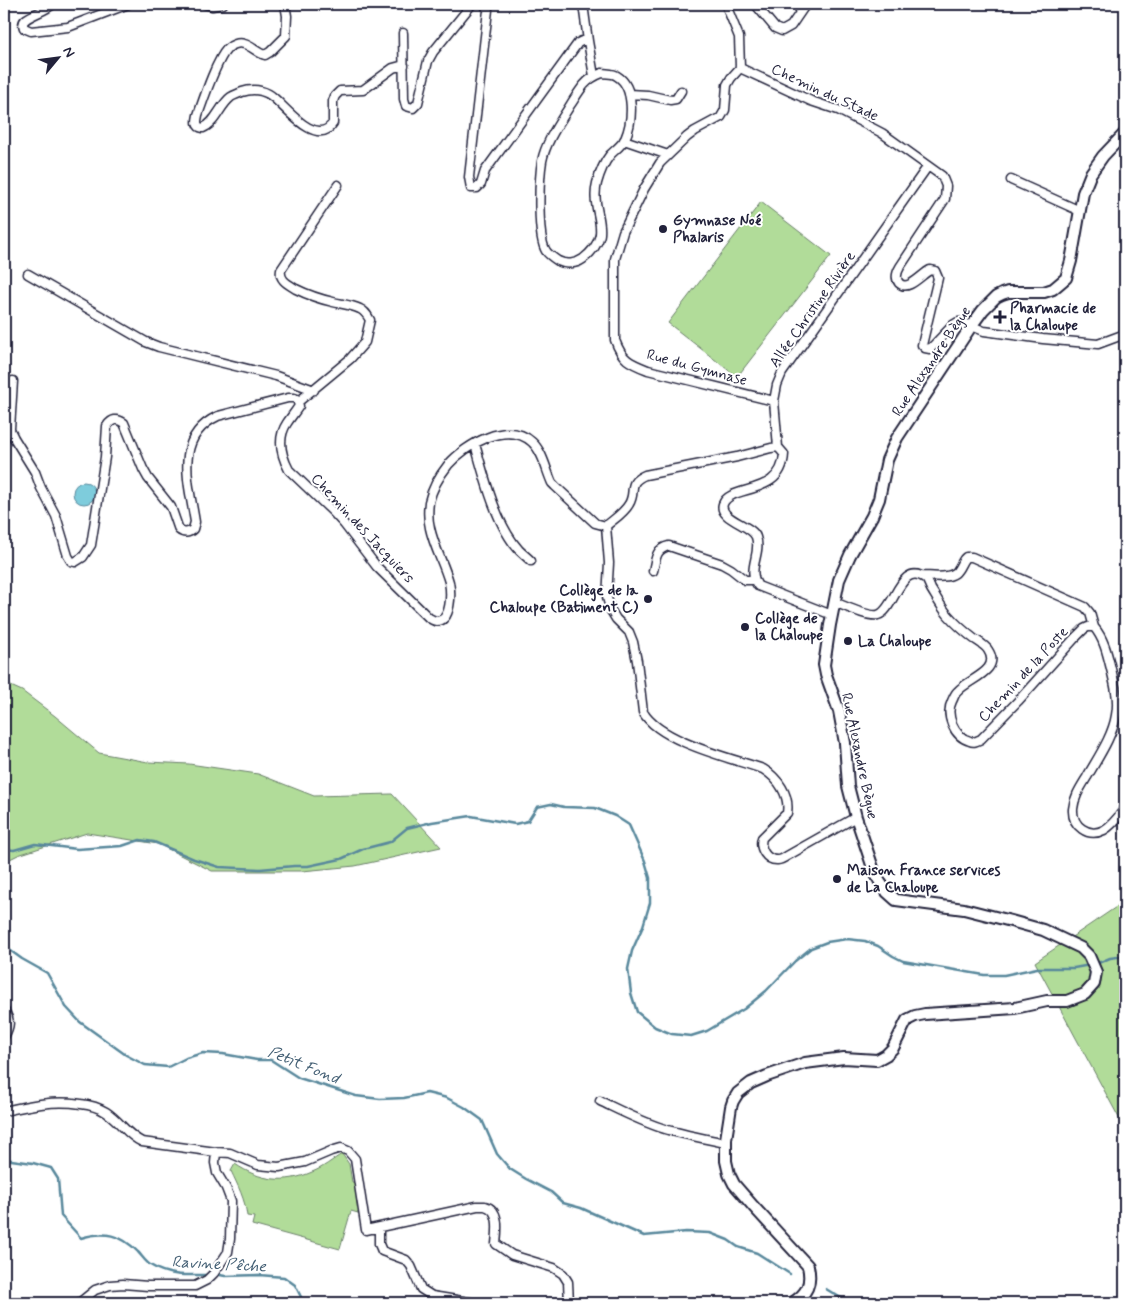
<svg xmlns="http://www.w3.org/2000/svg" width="1129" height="1307" font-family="Mynerve,sans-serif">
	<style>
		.green { fill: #b1dc99; stroke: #6a7f6a }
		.water { fill: #7eccdc; stroke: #59889c }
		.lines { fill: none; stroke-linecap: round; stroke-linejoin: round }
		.stream { stroke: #59889c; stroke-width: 2.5 }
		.minor-casing { stroke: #22223b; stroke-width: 11 }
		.secondary-casing { stroke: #22223b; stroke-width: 14 }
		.minor { stroke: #fff; stroke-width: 8 }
		.secondary { stroke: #fff; stroke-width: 10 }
		.poi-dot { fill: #22223b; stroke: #fff; stroke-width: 2 }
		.labels { text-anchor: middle; stroke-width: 4; stroke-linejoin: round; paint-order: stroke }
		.street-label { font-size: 15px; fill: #22223b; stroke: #fff }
		.poi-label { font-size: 15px; font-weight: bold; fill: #22223b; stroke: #fff; text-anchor: start }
		.water-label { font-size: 16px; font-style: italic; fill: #425e73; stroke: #fff }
	</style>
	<rect width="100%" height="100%" fill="#fff"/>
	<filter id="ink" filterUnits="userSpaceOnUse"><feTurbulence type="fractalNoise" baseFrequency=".02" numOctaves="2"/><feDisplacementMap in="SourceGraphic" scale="10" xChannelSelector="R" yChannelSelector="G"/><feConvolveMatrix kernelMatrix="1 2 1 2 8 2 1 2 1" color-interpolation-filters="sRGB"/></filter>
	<g filter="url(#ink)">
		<path class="green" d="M761 202 831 256 737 377 668 323Z
			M4 683 22 691 55 716 99 753 148 762 189 764 258 774 314 796 392 794 441 847 355 866 302 871H212L158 844 87 833 18 855 4 862Z
			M1125 901V1129L1035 962Z
			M342 1154 349 1164 352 1182H355L360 1212 358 1213 351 1211 340 1249 252 1225 254 1217 247 1216C245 1199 238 1186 231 1171L235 1164C260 1181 285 1184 312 1172 323 1168 332 1160 342 1154Z"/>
		<path class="water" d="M73 493a11 11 0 1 1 22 0a11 11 0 1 1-22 0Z"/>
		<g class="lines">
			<path class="stream" d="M4 849 14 850 35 844 77 849 122 846 140 840 154 842 194 859 219 867 260 869 294 866H308L341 859 363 849 390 842 407 828 432 822 471 816 515 824 528 821 537 807 551 804 564 807 595 808 615 816 629 825 645 861 650 878V903L643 926 632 951 628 969 631 993 637 1012 655 1027 672 1034 691 1036 707 1031 744 1009 766 991 795 961 811 948 827 942 847 939 865 941 878 946 893 956 903 961 984 975H1004L1037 968H1074L1090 965
				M4 946 22 959 47 973 66 1007 80 1022 126 1055 145 1065 168 1067 186 1058 203 1053 223 1054 257 1060H271L299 1078 356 1096 380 1099 404 1098 427 1093 447 1098 464 1107 482 1120 497 1154 510 1169 526 1179 551 1192 563 1203 581 1208 644 1236 686 1232 710 1233 728 1240 738 1247 757 1253 790 1274
				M1096 964 1110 958 1125 956
				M4 1159 33 1163 51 1168 58 1179 61 1216 81 1238C104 1231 121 1234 138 1252 142 1256 146 1263 152 1266 169 1277 190 1275 209 1275
				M215 1274 225 1276 259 1275 284 1277 295 1285 304 1303
				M826 1289 846 1301 864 1303"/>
			<g class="minor-casing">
				<path id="minor" d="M53 4C45 11 32 14 25 20 22 23 23 25 24 28L31 31 68 27 128 4
					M205 4 212 6 223 4
					M285 4 287 16 286 36 270 52 265 55C257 53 252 46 244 44 238 42 231 45 227 49 216 61 204 98 198 115 197 120 195 127 203 128 216 123 220 105 231 97 234 95 238 94 242 92 248 90 254 89 261 91 265 92 271 95 274 98 286 108 317 148 333 123V101L335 96 340 91 363 90 393 68 404 65
					M484 4 488 10 469 177 471 188H477L481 184 485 171 578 43 582 41H588L594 76
					M583 4 588 41
					M727 4 726 5 739 37 740 68
					M755 4 775 28 782 31 791 26 806 4
					M403 33 404 99 406 106 413 108 418 103 428 61 433 52 472 4
					M740 68 811 101 838 110 882 133 942 176 946 186 945 199 900 267C897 272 895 278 899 283 908 292 922 274 930 270L935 271 938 278 922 345 925 348 930 349 953 325 958 322H962L984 331 1043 339 1098 344 1125 334
					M740 68 731 78 727 85 725 110 721 117 695 131 687 137 660 163 644 189 623 232 615 259V340C622 360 630 363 648 370L774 401
					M602 73C607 74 613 73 617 76 635 87 633 121 625 139 622 145 615 150 610 155 603 164 600 172 597 183 589 214 617 232 583 259 576 264 566 265 558 261 555 259 548 254 546 251 537 237 539 179 542 161 546 141 560 122 571 104 575 98 579 91 584 85 589 79 594 76 602 73Z
					M629 94 648 95 670 100 676 99 681 91
					M624 140 668 155
					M1011 180 1080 211
					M28 274 146 342 159 347 276 376 314 390
					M298 402 350 359 365 342 370 320C367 315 365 311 360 309 352 305 341 304 333 302 320 299 308 295 296 289 288 284 279 280 281 270L338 185
					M4 418 14 438 35 472 41 488 56 516 68 556 71 561 75 562 83 557 91 545 105 457 107 426C112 419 117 418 124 423L143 469 148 478 171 507 179 530C184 534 189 533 193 529L195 522C189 483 173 437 218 416L288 398H294L297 399 299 406C295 412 291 417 287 423 277 438 281 455 289 470L333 512 344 524 377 567 429 618C431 619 434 621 436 621 452 622 451 592 449 582 444 564 434 547 430 528 428 520 428 510 429 502 432 489 440 475 448 465 466 444 508 420 532 442 543 452 546 470 552 483L555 486 595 523 606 526C614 519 624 513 629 504 637 491 626 483 645 475L737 457 771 448 778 447
					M10 429 13 381
					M475 444C484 476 496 525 519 550 523 554 527 557 531 561
					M606 526 609 563 607 597 610 609 616 619 629 632 633 642 637 661 643 712C660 742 731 758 763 769 778 778 790 795 787 813L762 838C759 848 766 861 778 860 781 860 784 858 787 856L856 817
					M653 571C656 559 655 549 669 546L722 564 731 569 745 580H754
					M922 576C931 576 947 579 955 573 959 570 961 563 964 559L966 557H972L1085 607 1090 613 1094 627
					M834 602C845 606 867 617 878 615 895 611 900 559 926 579 928 581 929 585 931 589 936 597 941 607 948 615 955 623 964 631 973 638 977 641 985 645 988 650 1002 671 968 679 958 691 955 693 954 697 952 701 945 715 954 737 970 741 974 743 977 741 981 739L1018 701 1074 639 1084 629 1088 627H1094C1105 640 1108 657 1112 673 1115 686 1119 701 1116 715 1113 736 1097 759 1087 777 1081 787 1074 797 1073 809 1072 826 1088 838 1104 830 1113 825 1119 816 1125 808
					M832 615 758 586C746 569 762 554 756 537 752 525 718 519 723 504 730 484 782 497 784 454L778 447 774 401 777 385 782 373 928 166
					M4 1010C11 1021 10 1026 4 1037
					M600 1101C621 1111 642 1122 665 1129 685 1135 706 1139 726 1143
					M4 1111C31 1105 53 1100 81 1104 90 1105 98 1107 106 1112 120 1121 127 1135 142 1142L216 1152
					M379 1228V1244L382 1251 406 1260 411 1266 421 1289 432 1296 475 1303
					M79 1303 95 1290 110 1285 123 1284 148 1286H195L207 1280 214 1273 228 1252 230 1239 231 1201 226 1188 217 1173 215 1163 216 1152 230 1153 258 1165 279 1167 305 1162 331 1151 341 1148 348 1151 355 1159 366 1230 477 1206C480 1206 483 1206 485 1206 501 1210 497 1232 496 1244L512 1255 554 1268 563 1274 568 1282 569 1303"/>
			</g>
			<g class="secondary-casing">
				<path id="secondary" d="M792 1303C807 1294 812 1284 808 1266L753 1206 734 1184 729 1174 726 1161V1139L731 1107 733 1101 738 1093 751 1083 767 1076 805 1063 844 1058 877 1060 886 1055 893 1048 907 1020 915 1016 925 1014 1015 1008 1047 1001H1067L1085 994 1094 984 1096 972 1089 956 1081 948 1043 930 1011 921 964 909 896 900 887 892 880 882 874 871 856 817 848 786 845 743 839 711 826 675 824 665 830 625 839 580 850 555 872 516 879 499 887 460 897 438 972 325 983 310 996 297 1002 294 1008 292H1044L1053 289 1066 278 1071 261 1083 193 1091 173 1103 156 1125 133"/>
			</g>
			<use href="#minor" class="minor"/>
			<use href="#secondary" class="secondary"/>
		</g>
	</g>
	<g class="poi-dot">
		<circle cx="663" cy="229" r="5"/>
		<path d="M997.5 309.5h5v5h5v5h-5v5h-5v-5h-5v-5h5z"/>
		<circle cx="648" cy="599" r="5"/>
		<circle cx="745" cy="627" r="5"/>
		<circle cx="848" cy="641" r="5"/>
		<circle cx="837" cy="879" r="5"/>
	</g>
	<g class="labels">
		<g class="street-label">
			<text transform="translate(825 92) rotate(25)" y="5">Chemin du Stade</text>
			<text transform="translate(812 309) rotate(-55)" y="5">Allée Christine Rivière</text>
			<text transform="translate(931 361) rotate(-56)" y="5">Rue Alexandre Bègue</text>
			<text transform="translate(697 367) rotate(15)" y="5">Rue du Gymnase</text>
			<text transform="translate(363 528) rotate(47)" y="5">Chemin des Jacquiers</text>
			<text transform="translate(1023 674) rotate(-47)" y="5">Chemin de la Poste</text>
			<text transform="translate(860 756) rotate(78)" y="5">Rue Alexandre Bègue</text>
		</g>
		<g class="poi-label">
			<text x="673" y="225">Gymnase Noé<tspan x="673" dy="17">Phalaris</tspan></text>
			<text x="1010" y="313">Pharmacie de<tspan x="1010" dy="17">la Chaloupe</tspan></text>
			<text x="638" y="595" text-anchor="end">Collège de la<tspan x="638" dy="17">Chaloupe (Batiment C)</tspan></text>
			<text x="755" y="623">Collège de<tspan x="755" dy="17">la Chaloupe</tspan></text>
			<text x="858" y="646">La Chaloupe</text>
			<text x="847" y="875">Maison France services<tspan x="847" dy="17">de La Chaloupe</tspan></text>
		</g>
		<g class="water-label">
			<text transform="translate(304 1064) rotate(22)" y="6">Petit Fond</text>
			<text transform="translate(219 1263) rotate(3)" y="6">Ravine Pêche</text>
		</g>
	</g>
	<rect width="1129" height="1307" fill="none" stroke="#fff" stroke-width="20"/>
	<rect x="10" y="10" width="1109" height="1287" fill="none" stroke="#22223b" stroke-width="2" filter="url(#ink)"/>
	<g transform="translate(58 58) rotate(61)" stroke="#ffffff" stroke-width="4" paint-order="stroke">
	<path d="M0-4L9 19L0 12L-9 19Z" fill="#22223b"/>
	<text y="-8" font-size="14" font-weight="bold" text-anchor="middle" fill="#22223b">N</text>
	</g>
</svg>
